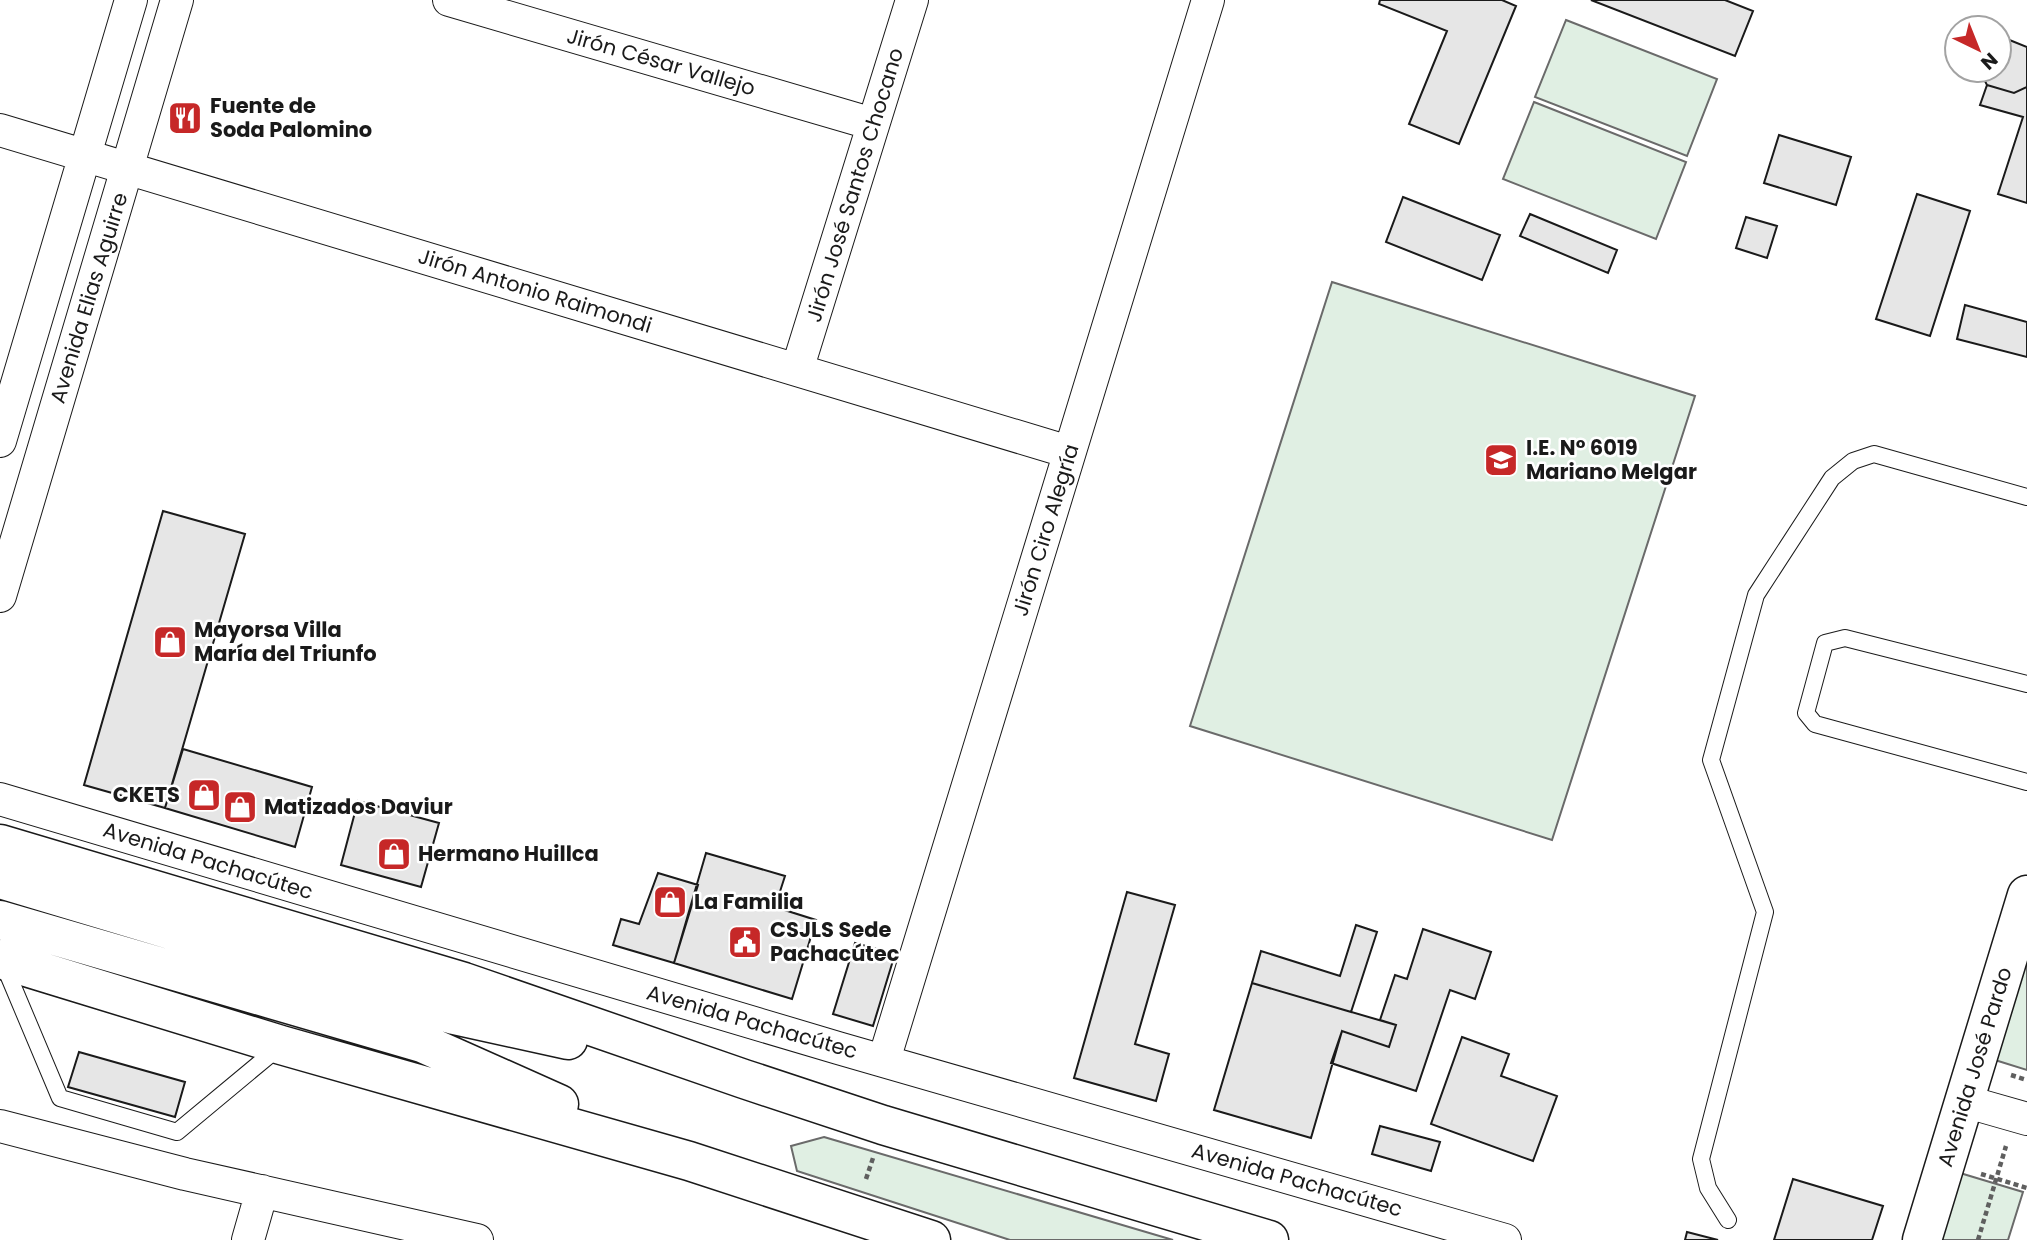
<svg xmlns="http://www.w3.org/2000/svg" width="2027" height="1240" font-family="Poppins,sans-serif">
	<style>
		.green { fill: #e0efe3; stroke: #6a6a6a; stroke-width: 2 }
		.building { fill: #e6e6e6; stroke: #1a1a1a; stroke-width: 2 }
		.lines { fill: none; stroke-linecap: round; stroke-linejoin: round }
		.service-casing { stroke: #1a1a1a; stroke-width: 18 }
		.minor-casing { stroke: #1a1a1a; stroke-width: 34 }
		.tertiary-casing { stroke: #1a1a1a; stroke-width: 41 }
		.primary-casing { stroke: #1a1a1a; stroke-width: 41 }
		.path { stroke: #5f5f5f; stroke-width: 4.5; stroke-dasharray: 5 3.5; stroke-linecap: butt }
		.service { stroke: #fff; stroke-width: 16 }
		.minor { stroke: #fff; stroke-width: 32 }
		.tertiary { stroke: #fff; stroke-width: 38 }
		.primary { stroke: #fff; stroke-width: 38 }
		.labels { text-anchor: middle; stroke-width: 5; stroke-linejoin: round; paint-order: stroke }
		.street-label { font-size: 21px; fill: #1a1a1a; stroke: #fff }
		.poi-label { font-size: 21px; font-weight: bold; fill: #1a1a1a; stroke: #fff; text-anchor: start }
	</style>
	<rect width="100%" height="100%" fill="#fff"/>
	<path class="green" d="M1566 20 1717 79 1687 156 1535 97Z
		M1534 102 1686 162 1656 239 1503 179Z
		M1332 282 1695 396 1552 840 1190 726Z
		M2027 959V1070L1995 1060Z
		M824 1137 1173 1240H1010L797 1171 791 1146Z
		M1960 1173 2023 1192 2008 1240H1939Z"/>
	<path class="building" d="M1380 0H1502L1516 6 1459 144 1409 124 1447 31 1379 4Z
		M1591 0H1725L1753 11 1735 56Z
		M2007 39 2027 47V87L2014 93 1987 85 1979 70H1999V42Z
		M1987 85 2014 93 2027 87V203L1998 194 2023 117 1980 105Z
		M1779 135 1851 157 1836 205 1764 183Z
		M1917 194 1970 211 1930 336 1876 319Z
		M1403 197 1500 235 1482 280 1386 242Z
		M1530 214 1617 250 1608 273 1520 236Z
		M1746 217 1777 226 1767 258 1736 248Z
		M1965 305 2027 322V357L1957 339Z
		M163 511 245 534 165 808 84 785Z
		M183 749 312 787 295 847 165 808Z
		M358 801 439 823 421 887 341 865Z
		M706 853 785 876 775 907 816 920 792 999 674 963Z
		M658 873 698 885 674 963 613 945 621 919 639 924Z
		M1127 892 1175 905 1135 1044 1169 1054 1156 1101 1074 1078Z
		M1356 925 1377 932 1351 1012 1252 983 1261 951 1340 976Z
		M1423 929 1491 952 1475 999 1450 990 1416 1091 1331 1063 1342 1031 1389 1047 1396 1025 1380 1020 1395 975 1407 979Z
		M855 943 895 954 873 1026 833 1014Z
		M1252 983 1396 1025 1389 1047 1342 1031 1311 1138 1214 1110Z
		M1462 1037 1509 1054 1501 1076 1557 1096 1533 1161 1431 1124Z
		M79 1052 185 1082 175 1117 68 1087Z
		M1380 1126 1440 1142 1431 1171 1372 1154Z
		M1793 1179 1883 1206 1872 1240H1774Z
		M1687 1232 1718 1240H1685Z"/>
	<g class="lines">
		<g class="service-casing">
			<path id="service" d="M2027 684 1845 638 1825 643 1806 713 1815 724 2027 782
				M4 965 60 1098 177 1132 278 1048
				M1728 1220 1708 1188 1701 1159 1765 912 1711 760 1756 595 1832 478 1853 461 1874 454 2027 497"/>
		</g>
		<g class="minor-casing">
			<path id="minor" d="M449 0 873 124
				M0 130 1069 452
				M797 370 912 0
				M0 441 131 0
				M0 596 177 0
				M0 799 838 1048 1505 1240
				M884 1060 1208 0
				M1964 1101 2027 1119
				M0 1126 185 1174 477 1240
				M248 1240 262 1191"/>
		</g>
		<g class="tertiary-casing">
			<path id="tertiary" d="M1922 1240 2027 895"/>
		</g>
		<g class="primary-casing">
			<path id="primary" d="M0 844 464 982 744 1079 883 1125 1269 1240
				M0 879 454 1015 568 1040
				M0 920 422 1043 559 1104
				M0 959 281 1045 689 1161 931 1240"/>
		</g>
		<path class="path" d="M2011 1075 2027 1080
			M1981 1174 2027 1188
			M866 1179 873 1158
			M1978 1240 2006 1146"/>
		<use href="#service" class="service"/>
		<use href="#minor" class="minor"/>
		<use href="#tertiary" class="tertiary"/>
		<use href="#primary" class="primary"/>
	</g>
	<defs>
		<g id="restaurant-square" transform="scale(1.75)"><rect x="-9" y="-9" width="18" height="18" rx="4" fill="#c62828" stroke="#fff"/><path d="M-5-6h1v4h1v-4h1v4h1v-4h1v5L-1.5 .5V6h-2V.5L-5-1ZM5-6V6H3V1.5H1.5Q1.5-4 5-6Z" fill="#fff"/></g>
		<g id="school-square" transform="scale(1.75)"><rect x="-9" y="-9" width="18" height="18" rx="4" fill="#c62828" stroke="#fff"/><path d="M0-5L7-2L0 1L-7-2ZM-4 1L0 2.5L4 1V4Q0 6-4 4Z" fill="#fff"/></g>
		<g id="shop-square" transform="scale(1.75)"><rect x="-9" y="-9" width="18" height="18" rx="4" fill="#c62828" stroke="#fff"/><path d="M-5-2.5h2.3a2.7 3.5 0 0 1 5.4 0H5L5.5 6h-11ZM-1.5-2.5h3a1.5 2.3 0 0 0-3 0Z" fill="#fff"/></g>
		<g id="civic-square" transform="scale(1.75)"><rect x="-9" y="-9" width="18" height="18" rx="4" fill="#c62828" stroke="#fff"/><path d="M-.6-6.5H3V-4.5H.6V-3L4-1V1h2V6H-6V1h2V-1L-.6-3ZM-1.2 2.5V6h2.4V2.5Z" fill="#fff"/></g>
	</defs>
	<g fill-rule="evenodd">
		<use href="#restaurant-square" x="185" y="118"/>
		<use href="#school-square" x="1501" y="460"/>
		<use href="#shop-square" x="170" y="642"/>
		<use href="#shop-square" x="204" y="795"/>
		<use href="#shop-square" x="240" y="807"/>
		<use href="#shop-square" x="394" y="854"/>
		<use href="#shop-square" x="670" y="902"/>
		<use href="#civic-square" x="745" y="942"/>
	</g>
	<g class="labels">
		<g class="street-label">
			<text transform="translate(661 62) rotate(16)" y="7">Jirón César Vallejo</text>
			<text transform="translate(855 185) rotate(-73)" y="7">Jirón José Santos Chocano</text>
			<text transform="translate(535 291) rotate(17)" y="7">Jirón Antonio Raimondi</text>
			<text transform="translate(89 298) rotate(-73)" y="7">Avenida Elias Aguirre</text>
			<text transform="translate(1046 530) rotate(-73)" y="7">Jirón Ciro Alegría</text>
			<text transform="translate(208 861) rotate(17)" y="7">Avenida Pachacútec</text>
			<text transform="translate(752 1022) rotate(16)" y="7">Avenida Pachacútec</text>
			<text transform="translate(1975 1067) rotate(-73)" y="7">Avenida José Pardo</text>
			<text transform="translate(1297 1180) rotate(16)" y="7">Avenida Pachacútec</text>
		</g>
		<g class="poi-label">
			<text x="210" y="113">Fuente de<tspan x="210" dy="24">Soda Palomino</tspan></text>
			<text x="1526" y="455">I.E. N° 6019<tspan x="1526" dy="24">Mariano Melgar</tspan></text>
			<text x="194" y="637">Mayorsa Villa<tspan x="194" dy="24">María del Triunfo</tspan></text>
			<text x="180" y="802" text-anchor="end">CKETS</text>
			<text x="264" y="814">Matizados Daviur</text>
			<text x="418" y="861">Hermano Huillca</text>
			<text x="694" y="909">La Familia</text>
			<text x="770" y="937">CSJLS Sede<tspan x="770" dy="24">Pachacútec</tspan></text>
		</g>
	</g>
	<g transform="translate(1978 49) rotate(137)"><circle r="33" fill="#ffffff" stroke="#a3a3a3" stroke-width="2"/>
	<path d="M0-5L12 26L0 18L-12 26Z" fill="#c62828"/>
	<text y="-10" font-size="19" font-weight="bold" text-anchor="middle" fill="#1a1a1a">N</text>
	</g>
</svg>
